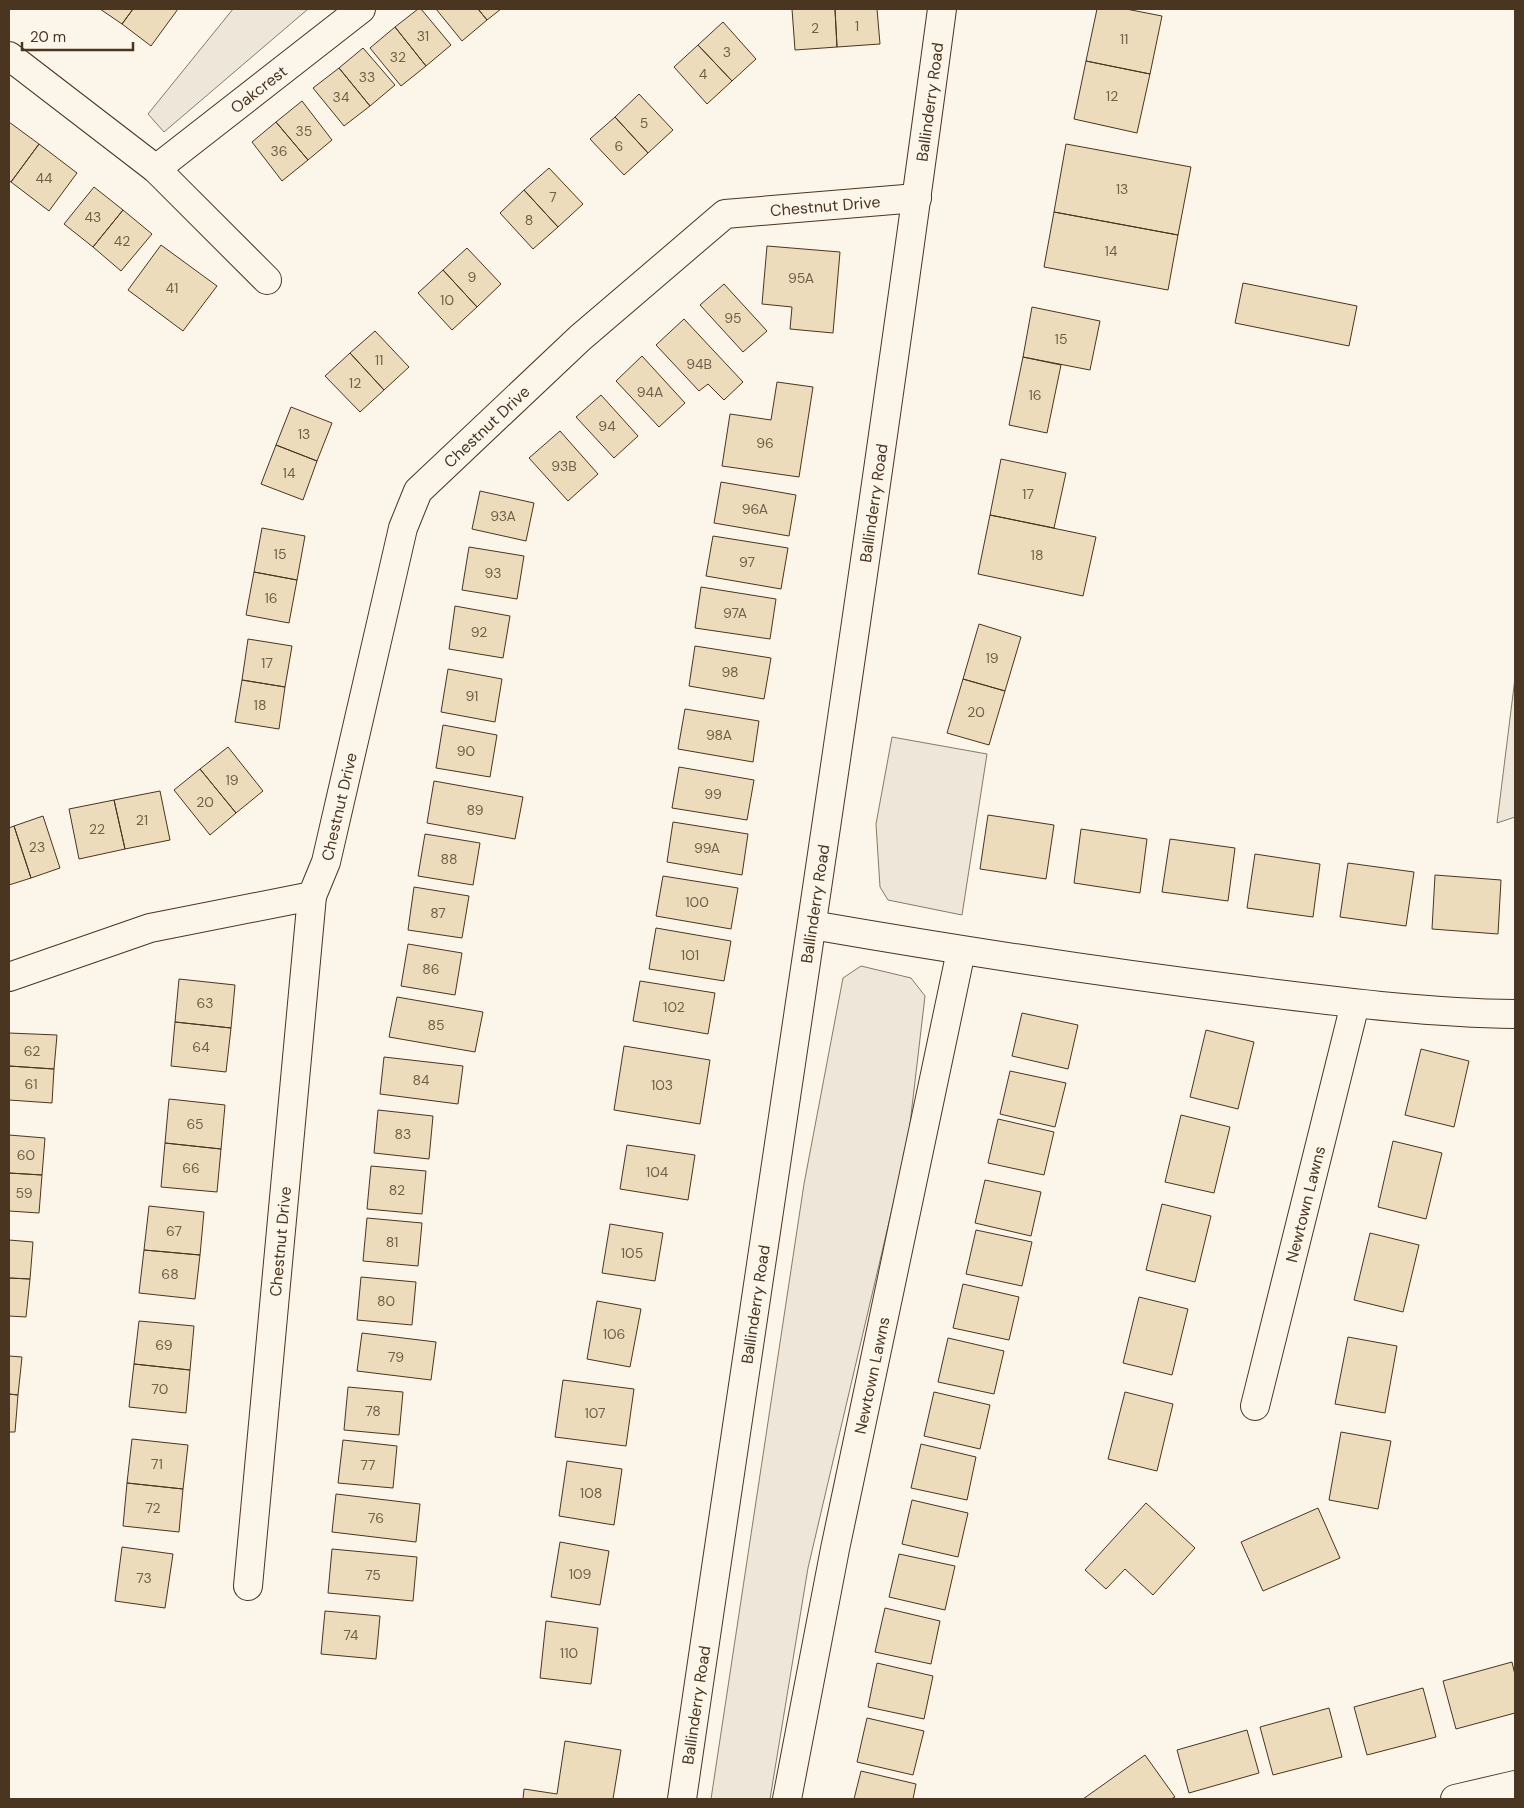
<svg xmlns="http://www.w3.org/2000/svg" width="1524" height="1808" font-family="'DM Sans',sans-serif">
	<style>
		.green { fill: #ede6d9; stroke: #887966 }
		.building { fill: #ecdcbc; stroke: #4a3520 }
		.lines { fill: none; stroke-linecap: round; stroke-linejoin: round }
		.minor-casing { stroke: #4a3520; stroke-width: 30 }
		.minor { stroke: #fbf6e9; stroke-width: 28 }
		.labels { text-anchor: middle; stroke-width: 4; stroke-linejoin: round; paint-order: stroke }
		.number-label { font-size: 14px; fill: #725f47 }
		.street-label { font-size: 16px; fill: #4a3520; stroke: #fbf6e9 }
	</style>
	<rect width="100%" height="100%" fill="#fbf6e9"/>
	<path class="green" d="M233 9H308L164 132 148 114Z
		M1515 678V817L1497 823Z
		M892 737 987 754 962 915 888 900 880 887 876 824Z
		M861 966 911 978 925 996 908 1141 808 1568 770 1799H711L804 1184 843 978Z"/>
	<path class="building" d="M100 9H133L122 24Z
		M133 9H178L151 46 122 24Z
		M418 9H421L451 45 426 66 395 27Z
		M436 9H478L487 20 462 41Z
		M478 9H501L487 20Z
		M792 9H835L837 47 795 50Z
		M835 9H877L880 44 837 47Z
		M1097 9H1126L1162 16 1150 74 1086 61Z
		M723 22 756 59 732 81 698 45Z
		M395 27 426 66 401 86 370 48Z
		M698 45 732 81 707 104 674 67Z
		M363 48 395 85 370 106 339 68Z
		M1086 61 1150 74 1137 133 1074 119Z
		M339 68 370 106 344 126 313 88Z
		M639 94 673 130 648 153 615 117Z
		M302 101 332 140 308 160 276 122Z
		M615 117 648 153 624 175 590 139Z
		M9 122 39 144 11 182 9 181Z
		M276 122 308 160 282 181 252 142Z
		M39 144 77 173 49 211 11 182Z
		M1066 144 1191 167 1178 235 1054 212Z
		M549 168 583 204 558 227 524 190Z
		M94 187 123 210 93 247 64 224Z
		M524 190 558 227 533 249 500 213Z
		M123 210 152 234 121 271 93 247Z
		M1054 212 1178 235 1168 290 1044 267Z
		M161 245 217 286 183 331 128 290Z
		M767 246 840 252 833 333 790 329 792 307 762 304Z
		M467 248 501 284 477 307 443 270Z
		M443 270 477 307 452 330 418 293Z
		M1243 283 1357 306 1349 346 1235 323Z
		M724 284 767 331 743 352 700 305Z
		M1032 307 1100 321 1090 370 1023 357Z
		M684 319 743 382 724 400 708 384 699 391 656 345Z
		M375 331 409 367 384 390 350 353Z
		M350 353 384 390 360 412 325 376Z
		M642 356 685 403 659 427 616 381Z
		M1023 357 1061 365 1047 433 1009 425Z
		M777 382 813 387 799 477 722 466 730 414 771 420Z
		M601 395 638 436 614 458 576 417Z
		M291 407 332 423 317 461 276 445Z
		M560 431 598 474 568 501 529 458Z
		M276 445 317 461 303 500 261 484Z
		M1001 459 1066 473 1054 528 990 515Z
		M721 482 796 495 789 536 714 523Z
		M480 491 534 503 526 541 472 529Z
		M990 515 1096 537 1083 596 978 574Z
		M262 528 305 536 297 580 254 572Z
		M713 536 788 548 781 589 706 576Z
		M469 547 524 556 517 599 462 590Z
		M254 572 297 580 289 623 246 615Z
		M701 587 776 599 770 639 695 628Z
		M455 606 510 616 503 658 449 649Z
		M979 624 1021 637 1005 691 963 679Z
		M248 639 292 646 285 687 242 680Z
		M695 646 771 658 764 699 689 686Z
		M448 669 502 679 495 722 441 712Z
		M963 679 1005 691 989 745 947 733Z
		M242 680 285 687 279 729 235 722Z
		M685 709 759 721 753 762 678 749Z
		M443 725 497 735 490 777 436 768Z
		M228 747 263 791 236 813 200 769Z
		M679 767 754 780 747 820 672 808Z
		M200 769 236 813 210 835 174 790Z
		M434 781 523 797 515 839 427 823Z
		M160 791 170 840 125 849 114 800Z
		M114 800 125 849 79 859 69 809Z
		M988 815 1054 825 1046 879 980 869Z
		M43 816 60 868 31 878 14 826Z
		M673 822 748 834 742 875 667 862Z
		M14 826 31 878 9 885V828Z
		M1081 829 1147 839 1140 893 1074 883Z
		M425 834 480 843 473 885 418 876Z
		M1170 839 1235 848 1228 901 1162 892Z
		M1255 854 1320 864 1313 917 1247 908Z
		M1348 863 1414 872 1406 926 1340 917Z
		M1435 875 1501 880 1498 934 1432 929Z
		M663 876 738 888 731 929 656 916Z
		M414 887 469 896 462 938 408 930Z
		M656 928 731 941 724 981 649 969Z
		M408 944 462 953 455 995 401 986Z
		M179 979 235 985 231 1028 175 1022Z
		M640 981 715 993 708 1034 633 1021Z
		M397 997 483 1012 475 1052 389 1037Z
		M1022 1013 1078 1025 1068 1069 1012 1056Z
		M175 1022 231 1028 226 1072 171 1066Z
		M1206 1030 1254 1042 1238 1109 1190 1097Z
		M9 1033 57 1035 54 1069 9 1066Z
		M624 1046 710 1060 700 1124 614 1110Z
		M1421 1049 1469 1061 1454 1127 1405 1115Z
		M384 1057 463 1066 458 1104 380 1094Z
		M9 1066 54 1069 52 1103 9 1100Z
		M1010 1071 1066 1083 1055 1127 1000 1114Z
		M169 1099 225 1105 221 1149 165 1143Z
		M378 1110 433 1116 429 1159 374 1153Z
		M1181 1115 1230 1127 1214 1193 1165 1182Z
		M998 1119 1054 1132 1044 1175 988 1163Z
		M9 1135 45 1138 42 1175 9 1173Z
		M1393 1141 1442 1153 1426 1219 1378 1207Z
		M165 1143 221 1149 217 1192 161 1187Z
		M627 1145 695 1155 688 1200 620 1189Z
		M371 1166 426 1171 422 1214 367 1209Z
		M9 1173 42 1175 39 1213 9 1211Z
		M985 1180 1041 1192 1031 1236 975 1223Z
		M1162 1204 1211 1216 1195 1282 1146 1270Z
		M149 1206 204 1212 200 1255 144 1250Z
		M367 1218 422 1223 418 1266 363 1261Z
		M610 1224 663 1233 655 1281 602 1273Z
		M976 1230 1032 1242 1022 1286 966 1274Z
		M1370 1233 1419 1245 1403 1312 1354 1300Z
		M9 1240 33 1242 30 1279 9 1278Z
		M144 1250 200 1255 195 1299 139 1293Z
		M361 1277 416 1282 412 1325 357 1320Z
		M9 1278 30 1279 26 1317 9 1316Z
		M963 1284 1019 1297 1009 1340 953 1328Z
		M1139 1297 1188 1309 1172 1375 1123 1363Z
		M597 1301 641 1309 630 1367 587 1359Z
		M139 1321 194 1326 190 1370 134 1364Z
		M362 1333 436 1342 431 1380 357 1371Z
		M1348 1337 1397 1346 1385 1413 1335 1404Z
		M948 1338 1004 1351 994 1394 938 1382Z
		M9 1356 22 1357 18 1395 9 1394Z
		M134 1364 190 1370 186 1413 129 1407Z
		M563 1380 634 1389 626 1446 555 1437Z
		M348 1387 403 1392 399 1435 344 1430Z
		M934 1392 990 1405 980 1449 924 1436Z
		M1125 1392 1173 1404 1157 1471 1108 1459Z
		M9 1394 18 1395 15 1432H9Z
		M1341 1432 1391 1441 1378 1509 1329 1500Z
		M132 1439 188 1445 183 1489 127 1483Z
		M343 1440 397 1446 393 1488 338 1483Z
		M921 1444 976 1457 967 1500 911 1488Z
		M567 1461 622 1469 614 1525 559 1516Z
		M127 1483 183 1489 179 1532 123 1526Z
		M336 1494 420 1504 416 1542 332 1532Z
		M912 1500 968 1513 958 1557 902 1544Z
		M1146 1503 1195 1548 1153 1595 1125 1569 1106 1589 1085 1570Z
		M1318 1508 1340 1558 1263 1591 1241 1542Z
		M560 1542 609 1551 600 1605 551 1597Z
		M122 1547 173 1554 165 1608 115 1601Z
		M332 1549 417 1557 413 1601 328 1593Z
		M899 1554 955 1566 945 1610 889 1597Z
		M885 1608 940 1621 931 1664 875 1652Z
		M325 1611 380 1616 376 1659 321 1654Z
		M546 1621 598 1628 591 1684 540 1678Z
		M1512 1662 1515 1675V1713L1456 1729 1443 1681Z
		M877 1663 933 1676 924 1719 868 1707Z
		M1423 1688 1436 1737 1367 1755 1354 1707Z
		M1329 1708 1342 1757 1273 1775 1260 1727Z
		M867 1718 924 1731 913 1775 857 1762Z
		M1247 1730 1259 1773 1189 1793 1177 1750Z
		M565 1741 621 1750 613 1799H523L524 1789 557 1794Z
		M1145 1755 1175 1797 1171 1799H1083Z
		M861 1771 916 1784 913 1799H854Z"/>
	<g class="lines">
		<g class="minor-casing">
			<g id="minor">
				<path d="M9 56 156 169 267 280"/>
				<path id="s1" d="M156 169 361 9"/>
				<path d="M812 925C956 950 1100 972 1245 990 1335 1001 1425 1013 1515 1014"/>
				<path id="s2" d="M9 977 150 928 312 896 326 862 403 528 418 491 580 338 725 214 917 198"/>
				<path id="s3" d="M1255 1406 1355 1004"/>
				<path id="s4" d="M248 1586 312 896"/>
				<path id="s5" d="M682 1799C769 1202 862 607 942 9"/>
				<path id="s6" d="M787 1799 835 1549 961 951"/>
				<path d="M1455 1799 1515 1785"/>
			</g>
		</g>
		<use href="#minor" class="minor"/>
	</g>
	<g class="labels">
		<g class="number-label">
			<text x="857" y="31">1</text>
			<text x="815" y="33">2</text>
			<text x="423" y="41">31</text>
			<text x="1124" y="44">11</text>
			<text x="727" y="57">3</text>
			<text x="398" y="62">32</text>
			<text x="703" y="79">4</text>
			<text x="367" y="82">33</text>
			<text x="1112" y="101">12</text>
			<text x="341" y="102">34</text>
			<text x="644" y="128">5</text>
			<text x="304" y="136">35</text>
			<text x="619" y="151">6</text>
			<text x="279" y="156">36</text>
			<text x="44" y="183">44</text>
			<text x="1122" y="194">13</text>
			<text x="553" y="202">7</text>
			<text x="93" y="222">43</text>
			<text x="529" y="225">8</text>
			<text x="122" y="246">42</text>
			<text x="1111" y="256">14</text>
			<text x="472" y="282">9</text>
			<text x="801" y="283">95A</text>
			<text x="172" y="293">41</text>
			<text x="447" y="305">10</text>
			<text x="733" y="323">95</text>
			<text x="1061" y="344">15</text>
			<text x="379" y="365">11</text>
			<text x="699" y="369">94B</text>
			<text x="355" y="388">12</text>
			<text x="650" y="397">94A</text>
			<text x="1035" y="400">16</text>
			<text x="607" y="431">94</text>
			<text x="304" y="439">13</text>
			<text x="765" y="448">96</text>
			<text x="564" y="471">93B</text>
			<text x="289" y="478">14</text>
			<text x="1028" y="499">17</text>
			<text x="755" y="514">96A</text>
			<text x="503" y="521">93A</text>
			<text x="280" y="559">15</text>
			<text x="1037" y="560">18</text>
			<text x="747" y="567">97</text>
			<text x="493" y="578">93</text>
			<text x="271" y="603">16</text>
			<text x="735" y="618">97A</text>
			<text x="479" y="637">92</text>
			<text x="992" y="663">19</text>
			<text x="267" y="668">17</text>
			<text x="730" y="677">98</text>
			<text x="472" y="701">91</text>
			<text x="260" y="710">18</text>
			<text x="976" y="717">20</text>
			<text x="719" y="740">98A</text>
			<text x="466" y="756">90</text>
			<text x="232" y="785">19</text>
			<text x="713" y="799">99</text>
			<text x="205" y="807">20</text>
			<text x="475" y="815">89</text>
			<text x="142" y="825">21</text>
			<text x="97" y="834">22</text>
			<text x="37" y="852">23</text>
			<text x="707" y="853">99A</text>
			<text x="449" y="864">88</text>
			<text x="697" y="907">100</text>
			<text x="438" y="918">87</text>
			<text x="690" y="960">101</text>
			<text x="431" y="974">86</text>
			<text x="205" y="1008">63</text>
			<text x="674" y="1012">102</text>
			<text x="436" y="1030">85</text>
			<text x="201" y="1052">64</text>
			<text x="32" y="1056">62</text>
			<text x="421" y="1085">84</text>
			<text x="31" y="1089">61</text>
			<text x="662" y="1090">103</text>
			<text x="195" y="1129">65</text>
			<text x="403" y="1139">83</text>
			<text x="26" y="1160">60</text>
			<text x="191" y="1173">66</text>
			<text x="657" y="1177">104</text>
			<text x="397" y="1195">82</text>
			<text x="24" y="1198">59</text>
			<text x="174" y="1236">67</text>
			<text x="392" y="1247">81</text>
			<text x="632" y="1258">105</text>
			<text x="170" y="1279">68</text>
			<text x="386" y="1306">80</text>
			<text x="614" y="1339">106</text>
			<text x="164" y="1350">69</text>
			<text x="396" y="1362">79</text>
			<text x="160" y="1394">70</text>
			<text x="373" y="1416">78</text>
			<text x="595" y="1418">107</text>
			<text x="157" y="1469">71</text>
			<text x="368" y="1470">77</text>
			<text x="591" y="1498">108</text>
			<text x="153" y="1513">72</text>
			<text x="376" y="1523">76</text>
			<text x="580" y="1579">109</text>
			<text x="373" y="1580">75</text>
			<text x="144" y="1583">73</text>
			<text x="351" y="1640">74</text>
			<text x="569" y="1658">110</text>
		</g>
		<g class="street-label">
			<text dy="6" stroke="none"><textPath href="#s1" startOffset="130">Oakcrest</textPath></text>
			<text dy="6" stroke="none"><textPath href="#s5" startOffset="1715">Ballinderry Road</textPath></text>
			<text dy="6" stroke="none"><textPath href="#s2" startOffset="1248">Chestnut Drive</textPath></text>
			<text dy="6" stroke="none"><textPath href="#s2" startOffset="828">Chestnut Drive</textPath></text>
			<text dy="6" stroke="none"><textPath href="#s5" startOffset="1310">Ballinderry Road</textPath></text>
			<text dy="6" stroke="none"><textPath href="#s2" startOffset="408">Chestnut Drive</textPath></text>
			<text dy="6" stroke="none"><textPath href="#s5" startOffset="905">Ballinderry Road</textPath></text>
			<text dy="6" stroke="none"><textPath href="#s3" startOffset="208">Newtown Lawns</textPath></text>
			<text dy="6" stroke="none"><textPath href="#s4" startOffset="346">Chestnut Drive</textPath></text>
			<text dy="6" stroke="none"><textPath href="#s5" startOffset="500">Ballinderry Road</textPath></text>
			<text dy="6" stroke="none"><textPath href="#s6" startOffset="432">Newtown Lawns</textPath></text>
			<text dy="6" stroke="none"><textPath href="#s5" startOffset="95">Ballinderry Road</textPath></text>
		</g>
	</g>
	<rect width="1524" height="1808" fill="none" stroke="#4a3520" stroke-width="20"/>
	<path d="M22 42v8h111v-8" fill="none" stroke="#4a3520" stroke-width="2.5"/>
	<text x="30" y="42" font-size="15" fill="#4a3520" stroke="#fbf6e9" stroke-width="4" paint-order="stroke">20 m</text>
</svg>
